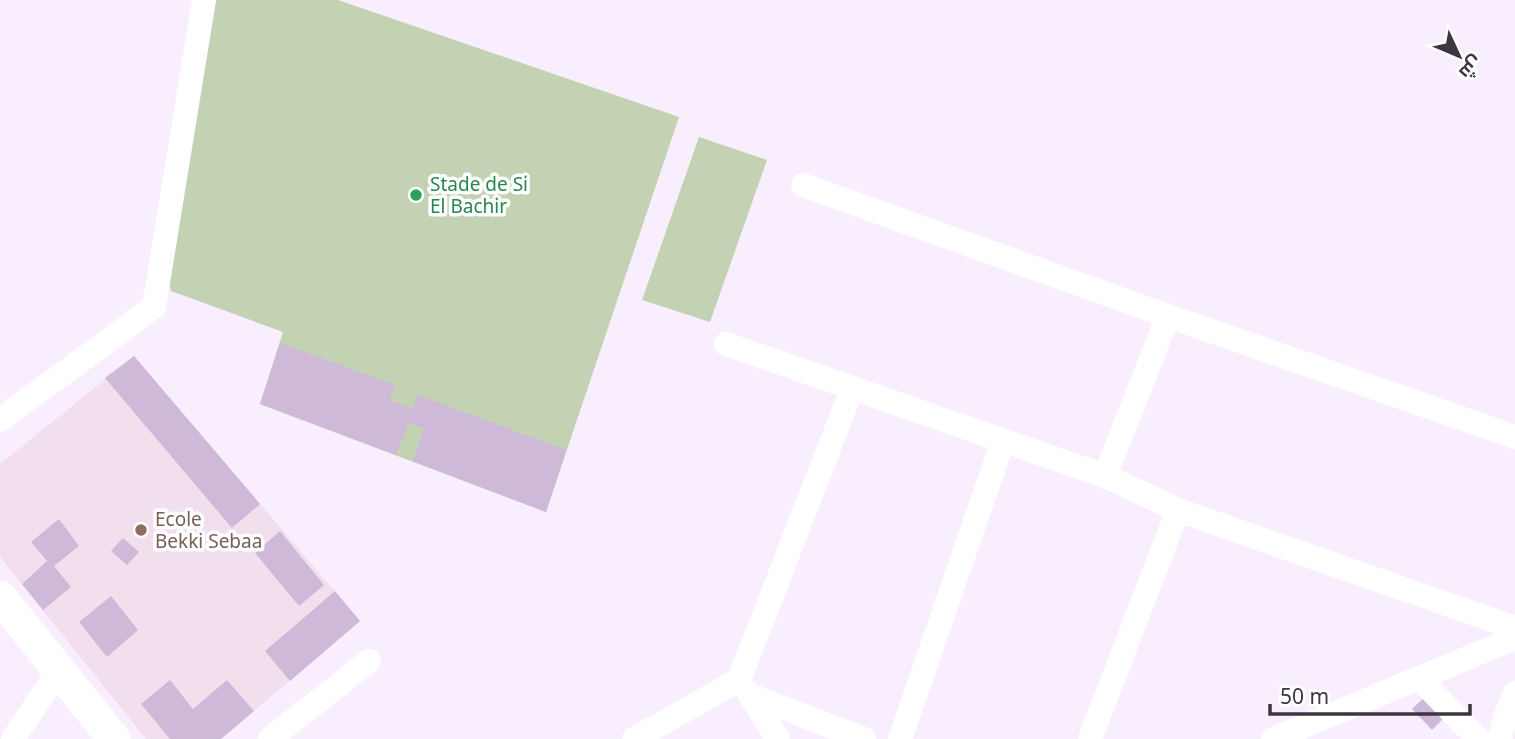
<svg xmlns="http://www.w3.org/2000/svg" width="1515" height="739" font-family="'Noto Sans',Cairo,sans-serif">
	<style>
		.education { fill: #f1dfee }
		.green { fill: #c3d2b3 }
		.building { fill: #ceb9d9 }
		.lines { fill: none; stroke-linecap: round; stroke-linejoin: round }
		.street { stroke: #fff; stroke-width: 24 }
		.secondary { stroke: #fff; stroke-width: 33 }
		.leisure-dot { fill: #2e9e5b; stroke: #fff; stroke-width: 2.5 }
		.education-dot { fill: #8d6e63; stroke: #fff; stroke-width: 2.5 }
		.labels { text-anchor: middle; stroke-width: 7; stroke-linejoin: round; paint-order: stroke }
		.leisure-label { font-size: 19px; fill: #27864d; stroke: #fff; text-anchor: start }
		.education-label { font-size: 19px; fill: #785e54; stroke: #fff; text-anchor: start }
	</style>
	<rect width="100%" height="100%" fill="#f9eefe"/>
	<path class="education" d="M134 356 360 621 221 739H146L0 557V464Z"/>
	<path class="green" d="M214 0H338L679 117 546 512 260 404 283 332 171 291 166 273Z
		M699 137 767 160 710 322 642 300Z"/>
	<path class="building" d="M280 343 395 385 390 400 413 409 418 395 566 450 546 512 413 461 424 428 408 423 396 455 260 404Z
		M134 356 260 504 232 528 105 378Z
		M59 519 79 546 54 566 71 587 43 610 22 584 47 561 31 542Z
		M280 531 324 585 299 606 255 553Z
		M123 538 139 552 127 565 111 551Z
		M335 591 360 621 290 681 265 651Z
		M111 596 138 630 107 657 79 622Z
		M170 680 193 709 227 680 254 711 221 739H170L141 704Z
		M1429 693 1449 713 1432 730 1412 709Z"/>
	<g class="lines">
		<path class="street" d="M803 185 1168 316 1515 437
			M726 344 1105 476 1178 510 1515 628
			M0 420 154 307 204 0
			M1105 476 1168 316
			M1419 678 1478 739
			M748 692 778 739
			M750 695 864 739
			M13 739 59 670
			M270 739 369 661
			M634 739 739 680 852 389
			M900 739 1003 441
			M1090 739 1178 510
			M1273 739 1515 638
			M1500 739 1505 717 1515 693"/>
		<path class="secondary" d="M0 597 114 739"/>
	</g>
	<circle class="leisure-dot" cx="416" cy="195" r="7"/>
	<circle class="education-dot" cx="141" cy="530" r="7"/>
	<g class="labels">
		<g class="leisure-label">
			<text x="430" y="191">Stade de Si<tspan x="430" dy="22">El Bachir</tspan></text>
		</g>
		<g class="education-label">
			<text x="155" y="526">Ecole<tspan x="155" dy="22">Bekki Sebaa</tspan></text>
		</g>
	</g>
	<g transform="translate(1459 56) rotate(134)" stroke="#ffffff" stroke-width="5" paint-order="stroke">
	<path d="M0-5L12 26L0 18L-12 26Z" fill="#3d3540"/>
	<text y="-10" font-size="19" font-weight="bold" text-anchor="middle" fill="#3d3540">ش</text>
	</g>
	<path d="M1270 704v10h200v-10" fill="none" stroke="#3d3540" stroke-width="3.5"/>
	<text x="1280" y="704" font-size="21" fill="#3d3540" stroke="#ffffff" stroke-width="5" paint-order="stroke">50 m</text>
</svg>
